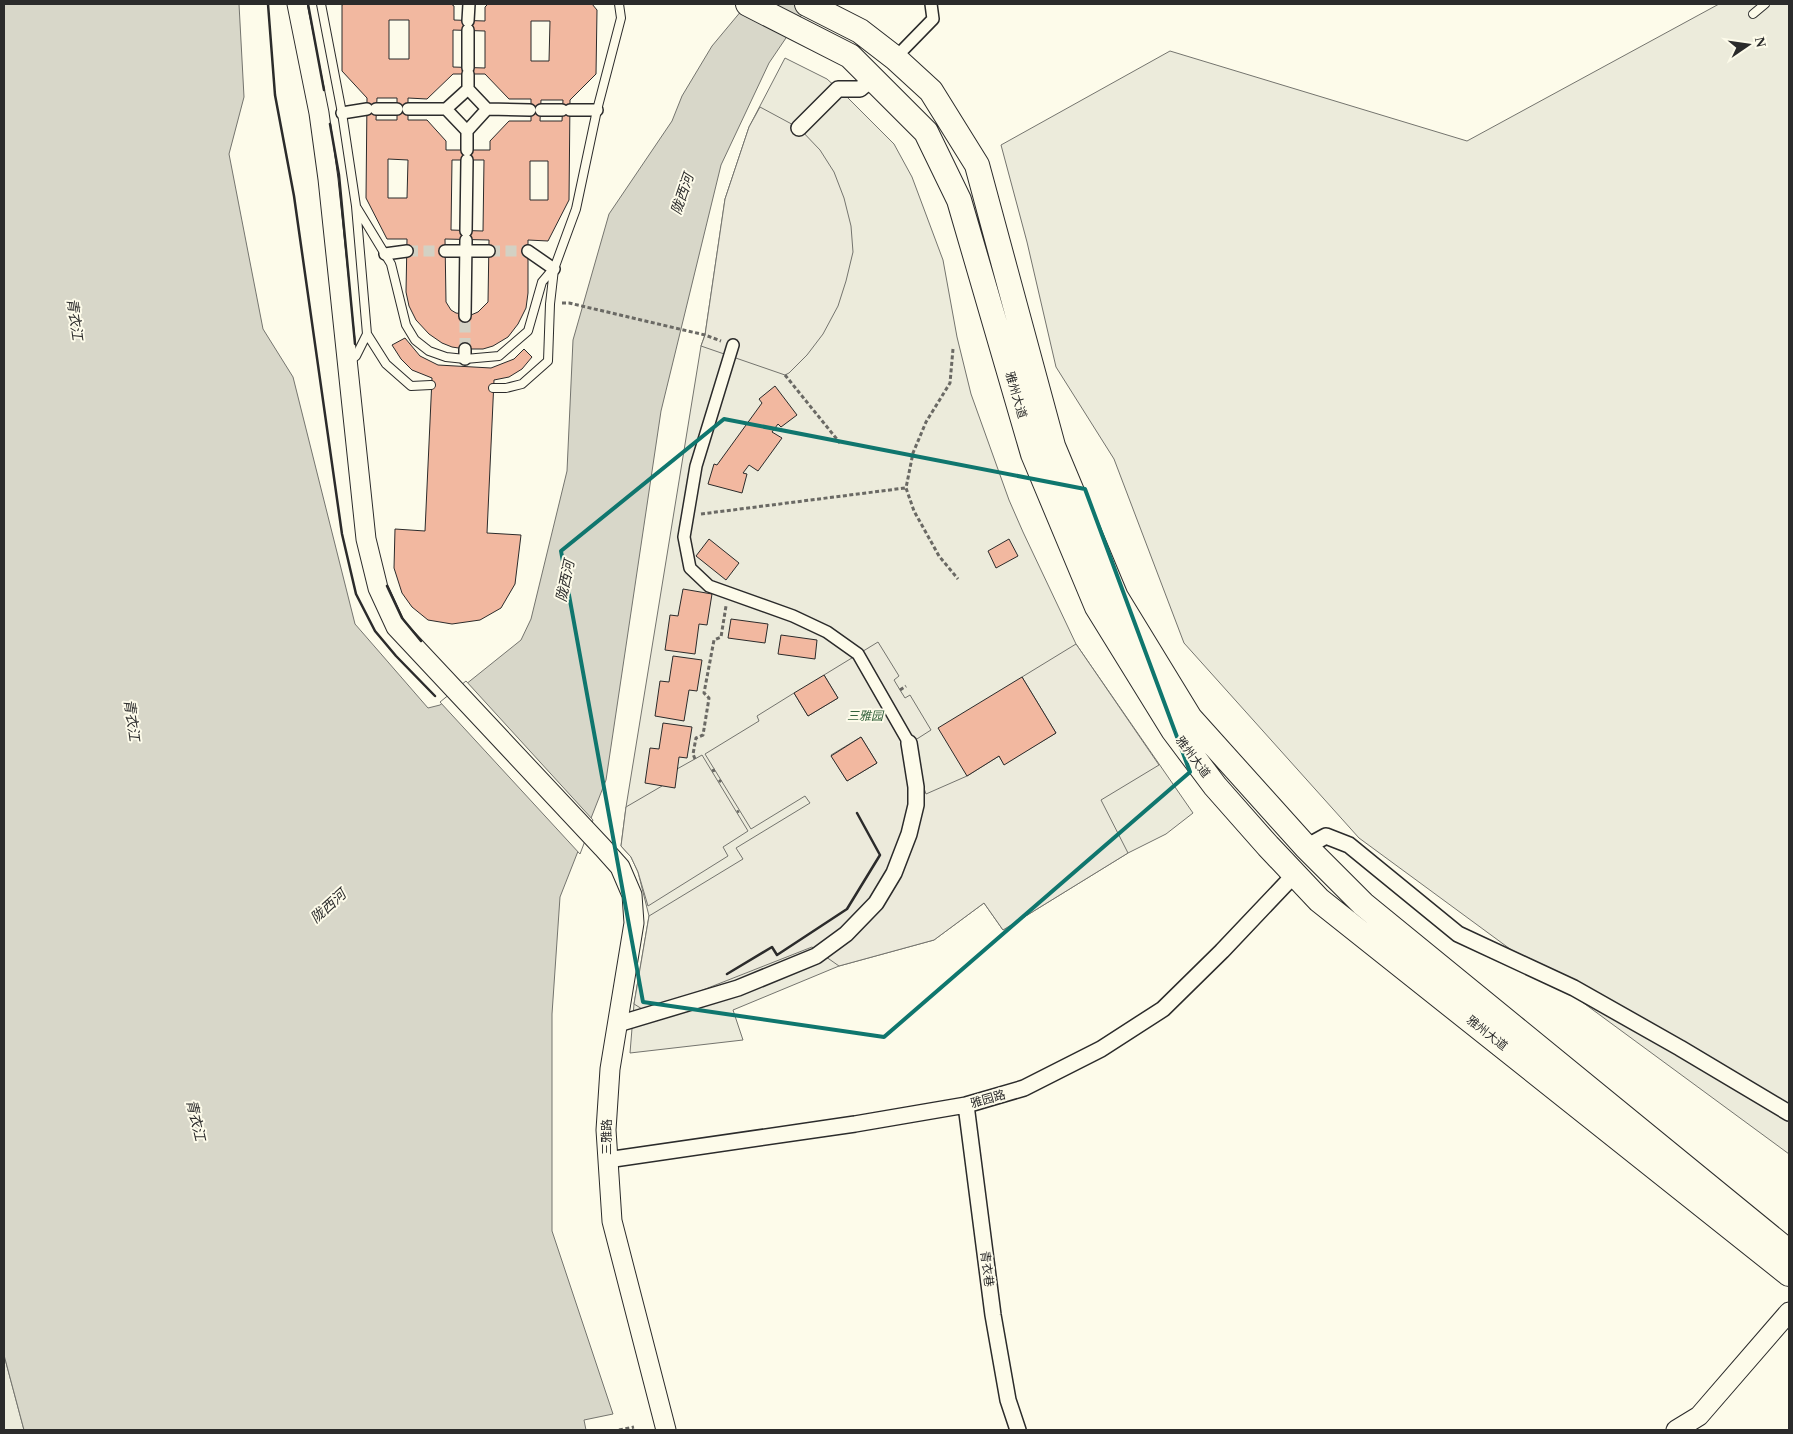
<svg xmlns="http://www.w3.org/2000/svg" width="1793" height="1434" font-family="'Times New Roman','Noto Sans SC',serif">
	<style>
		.green { fill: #ecebdb; stroke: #74746e }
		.parking { fill: #eceadb; stroke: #74746e; fill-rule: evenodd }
		.water { fill: #d8d7c9; stroke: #74746e }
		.pier { fill: #fdfbea; stroke: #74746e }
		.building { fill: #f2b8a0; stroke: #2b2b2b; fill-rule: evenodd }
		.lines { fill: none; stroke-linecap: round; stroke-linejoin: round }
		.pedestrian-tunnel { stroke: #d3d1c4; stroke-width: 11; stroke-dasharray: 11 5.5; stroke-linecap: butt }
		.service-casing { stroke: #2b2b2b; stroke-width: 10 }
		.pedestrian-casing { stroke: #2b2b2b; stroke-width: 14 }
		.minor-casing { stroke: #2b2b2b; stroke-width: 18 }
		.tertiary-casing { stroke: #2b2b2b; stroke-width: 21 }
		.primary-casing { stroke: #2b2b2b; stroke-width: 26 }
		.path { stroke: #6a6964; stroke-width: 3; stroke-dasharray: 4 2.5; stroke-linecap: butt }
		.service { stroke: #fdfbea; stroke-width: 8 }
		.pedestrian { stroke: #fdfbea; stroke-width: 11 }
		.minor { stroke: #fdfbea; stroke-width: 15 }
		.tertiary { stroke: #fdfbea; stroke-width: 19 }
		.primary { stroke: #fdfbea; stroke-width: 24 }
		.wall { stroke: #2b2b2b; stroke-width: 2.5 }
		.marked { fill: none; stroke: #0f766e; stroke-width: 4; stroke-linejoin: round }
		.labels { text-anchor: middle; stroke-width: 4; stroke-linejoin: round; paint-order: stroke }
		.street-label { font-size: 12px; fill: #2b2b2b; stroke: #fdfbea }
		.park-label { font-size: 12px; font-style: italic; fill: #34623c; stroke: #fdfbea }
		.water-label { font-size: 14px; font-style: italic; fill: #2b2b2b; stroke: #fdfbea }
	</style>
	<rect width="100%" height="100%" fill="#fdfbea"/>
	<path class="green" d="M1719 4H1789V1154L1359 838 1184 643 1114 459 1056 367 1027 242 1001 145 1170 51 1467 141Z
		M785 58 827 79 848 98 894 144 912 177 943 260 957 337 971 394 1009 500 1023 532 1076 644 1193 813 1166 834 1128 853 1003 930 984 903 934 940 839 966 733 1010 743 1040 630 1053 634 1004 649 916 638 872 631 857 621 846 626 807 701 346 705 335 725 199 749 127Z
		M4 1355 24 1430H4Z"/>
	<path class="parking" d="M760 107 799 128 820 150 834 172 844 198 851 226 853 252 846 281 838 306 823 334 807 355 789 373 785 375 701 346 705 335 725 199 749 127Z
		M878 642 899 676 894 680 900 690 905 698 910 695 931 730 909 744 926 794 967 776 999 756 1004 764 1056 733 1022 677 1076 644 1159 765 1101 800 1128 853 1003 930 984 903 934 940 839 966 812 947 647 1012 634 1004 649 916 743 859 736 848 810 803 805 796 751 829 705 754 759 721 757 716 794 693 808 716 838 698 824 675ZM861 737 877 763 847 781 831 755Z
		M702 755 748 831 723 847 728 856 648 906 638 872 631 857 621 846 626 807 662 786 677 769Z"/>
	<path class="water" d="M4 4H239L244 97 229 154 263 329 293 377 355 624 428 708 440 705 521 640 531 619 567 471 573 340 609 214 672 121 682 96 712 46 747 4H809L769 63 721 165 661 411 606 780 560 897 552 1014V1231L613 1414 584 1420 586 1430H24L4 1355Z"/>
	<path class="pier" d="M466 681 593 820 580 854 440 702Z"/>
	<path class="building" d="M344 4H451L454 6V20L485 21V7L488 4H592L597 10 596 74 570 100 569 200 548 241 528 240V293L526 308 518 324 508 337 493 346 483 349H465L452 347 442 343 429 334 416 320 409 306 406 292 407 239H387L366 198 367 98 342 71V5ZM389 20H409V59H389ZM531 21H550L549 61H531ZM453 30 485 31V68L453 67ZM453 74H485L509 99H531V121H509L490 141V150H446V141L427 120H408V98L427 99ZM377 98H397V120H376ZM541 100H563L562 121H540ZM388 159 408 160 407 198H388ZM452 160H484L483 231 451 230ZM530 161H548V200H530ZM445 239 489 240 488 302 478 312 471 315 456 313 451 310 446 302Z
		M405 338 420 356 438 365 491 368 514 359 524 349 532 357 522 369 509 377 494 380 487 533 521 535 515 584 501 608 480 620 452 624 428 620 412 607 402 593 394 568 395 529 425 531 432 378 412 370 401 359 392 345Z
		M775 386 797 415 781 427 778 424 772 432 782 438 758 471 749 465 743 473 747 474 742 493 708 484 714 464 717 465 762 403 759 399Z
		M709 539 739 563 726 580 696 556Z
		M1009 539 1018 556 996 568 988 551Z
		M683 589 712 594 707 625 699 624 695 654 665 650 670 615 678 616Z
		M731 619 768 624 765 643 728 638Z
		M781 635 817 640 815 659 778 654Z
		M673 656 702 660 697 691 689 690 684 721 655 716 660 681 669 682Z
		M824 675 838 698 808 716 794 693Z
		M1022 677 1056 733 1004 765 999 756 967 776 938 728Z
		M663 723 692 727 687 758 679 757 675 788 645 783 650 748 659 749Z
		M861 737 877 763 847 781 831 756Z"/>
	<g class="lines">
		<path class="pedestrian-tunnel" d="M407 251H445
			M489 251H528
			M465 349V316"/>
		<g class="service-casing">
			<path id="service" d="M321 4 342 113 356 206 367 334 356 356 348 362
				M1753 14 1765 4
				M357 208 391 264 406 325 415 340 429 351 446 357 465 359 499 356 528 331 542 282 553 269
				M367 334 386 364 411 386 431 385
				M493 388H506L522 384 548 361 550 304 554 269 576 209 597 110 621 18 619 4"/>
		</g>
		<g class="pedestrian-casing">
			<path id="pedestrian" d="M468 21 469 4
				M895 58 933 19 931 4
				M468 68V30
				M468 89V74
				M376 109H397
				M408 109H446L468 89 487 109 467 131 446 109
				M487 109 530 110
				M541 110H562
				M570 110H597
				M342 113 367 109
				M467 150V131
				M466 231 467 160
				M445 251H489
				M528 251 554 269
				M385 254 407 251
				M465 316 466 240
				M733 345 696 466 684 537 690 568 709 586 793 616 827 632 858 654 909 743
				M465 349V359"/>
		</g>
		<g class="minor-casing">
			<path id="minor" d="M799 128 838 89H860L873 78
				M1306 847 1326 836 1349 845 1458 934 1574 988 1680 1048 1789 1113
				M618 1024 738 988 816 956 846 934 876 903 894 873 909 834 916 805V787L909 743
				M966 1105 993 1315 1008 1400 1018 1430
				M607 1160 855 1124 966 1105 1024 1088 1101 1049 1163 1009 1222 951 1295 874"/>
		</g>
		<g class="tertiary-casing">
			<path id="tertiary" d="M297 4 319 113 328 179 366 539 378 588 396 627 603 848 620 867 632 895 634 923 610 1069 606 1130 612 1221 666 1430
				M1676 1430 1699 1416 1789 1312"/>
		</g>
		<g class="primary-casing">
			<path id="primary" d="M748 4 850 56 926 132 959 200 1033 454 1097 607 1173 730 1215 786 1268 846 1319 900 1789 1274
				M807 4 860 31 895 58 931 91 977 165 1053 446 1116 597 1190 718 1306 847 1363 904 1789 1252"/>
		</g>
		<path class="path" d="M562 303H569L705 335 721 341
			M953 349 950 383 926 422 913 453 906 488 914 511 939 556 958 579
			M785 375 840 443
			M701 514 905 488
			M900 690 906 686
			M695 759 693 754 696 738 703 735 709 698 704 693 714 640 721 637 726 606
			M712 771 715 770
			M719 782 721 780
			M737 812 739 811
			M619 1430 634 1427"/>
		<use href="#service" class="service"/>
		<use href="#pedestrian" class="pedestrian"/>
		<use href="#minor" class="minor"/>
		<use href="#tertiary" class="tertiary"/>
		<use href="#primary" class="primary"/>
		<path class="wall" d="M268 4 275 95 294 196 342 534 356 594 375 631 396 656 435 696
			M308 4 324 90
			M330 124 339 175 355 344
			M387 586 402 618 421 641
			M727 974 772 947 777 955 847 909 880 855 857 813"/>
	</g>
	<path class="marked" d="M724 419 1085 489 1190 772 884 1037 643 1002 561 551Z"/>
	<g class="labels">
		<g class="street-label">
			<text transform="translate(1016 395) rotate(74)" y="4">雅州大道</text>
			<text transform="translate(1193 757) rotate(53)" y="4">雅州大道</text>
			<text transform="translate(1487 1033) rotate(38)" y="4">雅州大道</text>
			<text transform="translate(988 1099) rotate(-16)" y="4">雅园路</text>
			<text transform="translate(607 1137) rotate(-90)" y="4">三雅路</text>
			<text transform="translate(987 1269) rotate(83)" y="4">青衣巷</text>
		</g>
		<g class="park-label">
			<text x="865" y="720">三雅园</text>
		</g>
		<g class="water-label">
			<text transform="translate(682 194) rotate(-71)" y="5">陇西河</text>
			<text transform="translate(75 319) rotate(82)" y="5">青衣江</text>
			<text transform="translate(565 581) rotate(-78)" y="5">陇西河</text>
			<text transform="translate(132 720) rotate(82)" y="5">青衣江</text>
			<text transform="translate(328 906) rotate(-42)" y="5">陇西河</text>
			<text transform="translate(196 1120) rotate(77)" y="5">青衣江</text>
		</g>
	</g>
	<rect width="1793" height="1434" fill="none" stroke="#2b2b2b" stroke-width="10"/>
	<g transform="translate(1748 45) rotate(77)" stroke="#fdfbea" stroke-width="4" paint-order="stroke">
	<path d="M0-4L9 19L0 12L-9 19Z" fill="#2b2b2b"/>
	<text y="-8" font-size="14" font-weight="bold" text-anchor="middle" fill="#2b2b2b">N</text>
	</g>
</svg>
